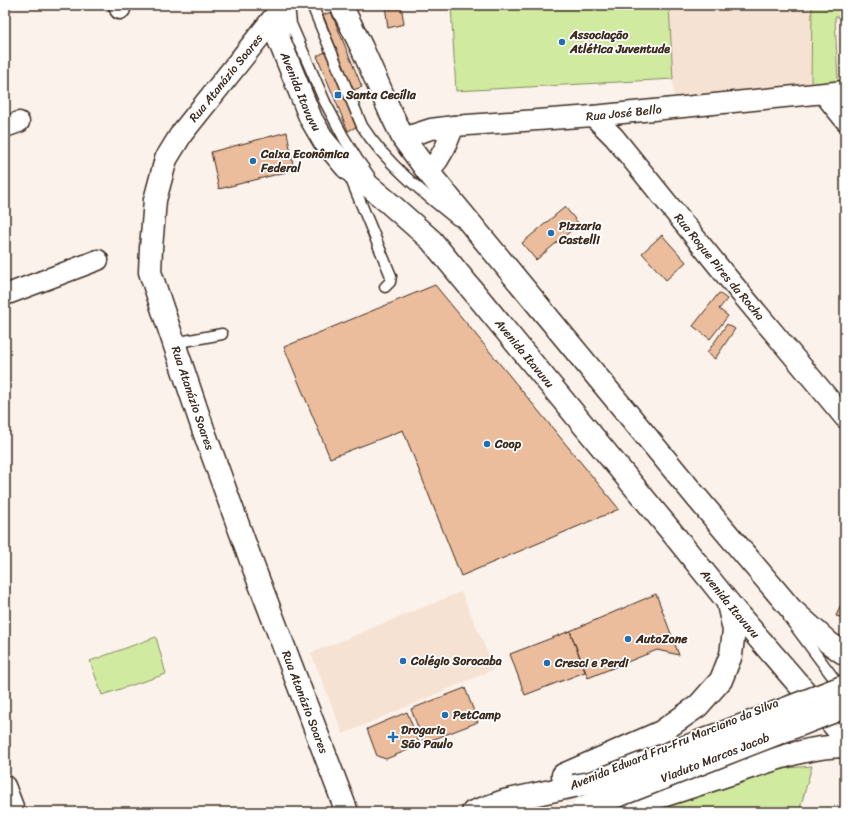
<svg xmlns="http://www.w3.org/2000/svg" width="850" height="817" font-family="Sriracha,sans-serif">
	<style>
		.built { fill: #f6e2d3 }
		.green { fill: #d0eaa0; stroke: #868a5f }
		.building { fill: #ecbd9c; stroke: #3b2a1e }
		.lines { fill: none; stroke-linecap: round; stroke-linejoin: round }
		.lane-casing { stroke: #3b2a1e; stroke-width: 13 }
		.street-casing { stroke: #3b2a1e; stroke-width: 23 }
		.secondary-casing { stroke: #3b2a1e; stroke-width: 25 }
		.lane { stroke: #fff; stroke-width: 10 }
		.street { stroke: #fff; stroke-width: 20 }
		.secondary { stroke: #fff; stroke-width: 22 }
		.secondary-bridge-casing { stroke: #3b2a1e; stroke-width: 25; stroke-linecap: butt }
		.secondary-bridge { stroke: #fff; stroke-width: 22 }
		.poi-dot { fill: #1f6fb2; stroke: #fff; stroke-width: 1.5 }
		.labels { text-anchor: middle; stroke-width: 3.5; stroke-linejoin: round; paint-order: stroke }
		.poi-label { font-size: 12px; font-weight: bold; fill: #3b2a1e; stroke: #fff; text-anchor: start }
		.street-label { font-size: 12px; fill: #3b2a1e; stroke: #fff }
	</style>
	<rect width="100%" height="100%" fill="#fbf2eb"/>
	<filter id="ink" filterUnits="userSpaceOnUse"><feTurbulence type="fractalNoise" baseFrequency=".025" numOctaves="2"/><feDisplacementMap in="SourceGraphic" scale="8" xChannelSelector="R" yChannelSelector="G"/><feConvolveMatrix kernelMatrix="1 2 1 2 8 2 1 2 1" color-interpolation-filters="sRGB"/></filter>
	<g filter="url(#ink)">
		<path class="built" d="M669 5H812L811 84 674 98Z
			M461 592 495 669 343 734 311 653Z"/>
		<path class="green" d="M451 5H669L673 79 456 91Z
			M812 5H845V17H835L838 83 811 84Z
			M156 637 166 674 102 695 90 661Z
			M812 766 799 812H660L661 807 763 774 788 768Z"/>
		<path class="building" d="M385 5H401L404 24 388 28Z
			M331 12 362 87 353 90 323 15Z
			M325 52 356 127 348 131 317 56Z
			M287 132 294 170 219 189 211 152Z
			M565 207 579 224 536 260 522 243Z
			M662 235 686 262 666 280 642 253Z
			M435 285 619 509 461 576 403 430 330 458 284 347Z
			M719 293 727 299 719 309 728 316 710 339 693 326Z
			M727 324 735 329 715 359 707 353Z
			M656 594 679 655 657 650 588 678 570 631Z
			M845 595V616L840 617 836 616Z
			M570 631 585 672 525 695 510 654Z
			M465 688 478 722 424 743 411 709Z
			M407 712 420 745 386 759 377 756 367 729Z"/>
		<g class="lines">
			<g class="lane-casing">
				<path id="lane" d="M289 5 291 24 325 102 344 138 357 159 370 177
					M312 5 362 126C385 162 423 193 457 220
					M350 177 391 276 390 282 385 287
					M174 343 222 334
					M789 618 838 684 842 689"/>
			</g>
			<g class="street-casing">
				<g id="street">
					<path d="M120 5V9"/>
					<path d="M824 94 845 120"/>
					<path id="s1" d="M593 116 614 137 723 272 845 418"/>
					<path d="M5 127 19 122"/>
					<path id="s2" d="M403 138 431 129 454 126 593 116 845 91"/>
					<path d="M428 172 438 160 445 148 454 126"/>
					<path d="M5 295 98 260"/>
					<path d="M5 786 15 812"/>
				</g>
			</g>
			<g class="secondary-casing">
				<g id="secondary">
					<path id="s3" d="M277 5 279 40 311 119 324 141 346 167 388 202 431 240 670 530 736 612 845 738"/>
					<path d="M341 5 362 48 389 109 403 138 428 172 698 499 791 609 829 643 845 654"/>
					<path id="s4" d="M281 9 182 133 166 159 155 200 151 248 150 272 203 429 253 566 347 812"/>
					<path d="M563 775 661 732 698 706 721 680 731 655 734 630 728 604"/>
					<path d="M473 812 504 801 574 786 592 778"/>
					<path d="M608 812C653 800 696 785 739 771 773 760 809 746 845 746"/>
				</g>
			</g>
			<use href="#lane" class="lane"/>
			<use href="#street" class="street"/>
			<use href="#secondary" class="secondary"/>
			<g class="secondary-bridge-casing">
				<g id="secondary-bridge">
					<path d="M574 786 590 783 602 779 845 686"/>
					<path id="s5" d="M584 807 617 796 845 707"/>
				</g>
			</g>
			<use href="#secondary-bridge" class="secondary-bridge"/>
		</g>
	</g>
	<g class="poi-dot">
		<circle cx="562" cy="42" r="4"/>
		<rect x="334" y="91" width="8" height="8" rx="2"/>
		<circle cx="253" cy="161" r="4"/>
		<circle cx="551" cy="233" r="4"/>
		<circle cx="487" cy="444" r="4"/>
		<circle cx="628" cy="639" r="4"/>
		<circle cx="403" cy="661" r="4"/>
		<circle cx="547" cy="663" r="4"/>
		<circle cx="445" cy="715" r="4"/>
		<path d="M391 731h4v4h4v4h-4v4h-4v-4h-4v-4h4z"/>
	</g>
	<g class="labels">
		<g class="poi-label">
			<text x="570" y="39">Associação<tspan x="570" dy="14">Atlética Juventude</tspan></text>
			<text x="346" y="99">Santa Cecília</text>
			<text x="261" y="158">Caixa Econômica<tspan x="261" dy="14">Federal</tspan></text>
			<text x="559" y="230">Pizzaria<tspan x="559" dy="14">Castelli</tspan></text>
			<text x="495" y="448">Coop</text>
			<text x="636" y="643">AutoZone</text>
			<text x="411" y="665">Colégio Sorocaba</text>
			<text x="555" y="667">Cresci e Perdi</text>
			<text x="453" y="719">PetCamp</text>
			<text x="401" y="734">Drogaria<tspan x="401" dy="14">São Paulo</tspan></text>
		</g>
		<g class="street-label">
			<text transform="translate(226 78) rotate(-51)" y="4">Rua Atanázio Soares</text>
			<text dy="4" stroke="none"><textPath href="#s3" startOffset="91">Avenida Itavuvu</textPath></text>
			<text dy="4" stroke="none"><textPath href="#s2" startOffset="223">Rua José Bello</textPath></text>
			<text dy="4" stroke="none"><textPath href="#s1" startOffset="197">Rua Roque Pires da Rocha</textPath></text>
			<text dy="4" stroke="none"><textPath href="#s3" startOffset="439">Avenida Itavuvu</textPath></text>
			<text dy="4" stroke="none"><textPath href="#s4" startOffset="437">Rua Atanázio Soares</textPath></text>
			<text dy="4" stroke="none"><textPath href="#s3" startOffset="763">Avenida Itavuvu</textPath></text>
			<text dy="4" stroke="none"><textPath href="#s4" startOffset="761">Rua Atanázio Soares</textPath></text>
			<text transform="translate(674 744) rotate(-22)" y="4">Avenida Edward Fru-Fru Marciano da Silva</text>
			<text dy="4" stroke="none"><textPath href="#s5" startOffset="140">Viaduto Marcos Jacob</textPath></text>
		</g>
	</g>
	<rect width="850" height="817" fill="none" stroke="#fff" stroke-width="20"/>
	<rect x="10" y="10" width="830" height="797" fill="none" stroke="#3b2a1e" stroke-width="1.5" filter="url(#ink)"/>
</svg>
